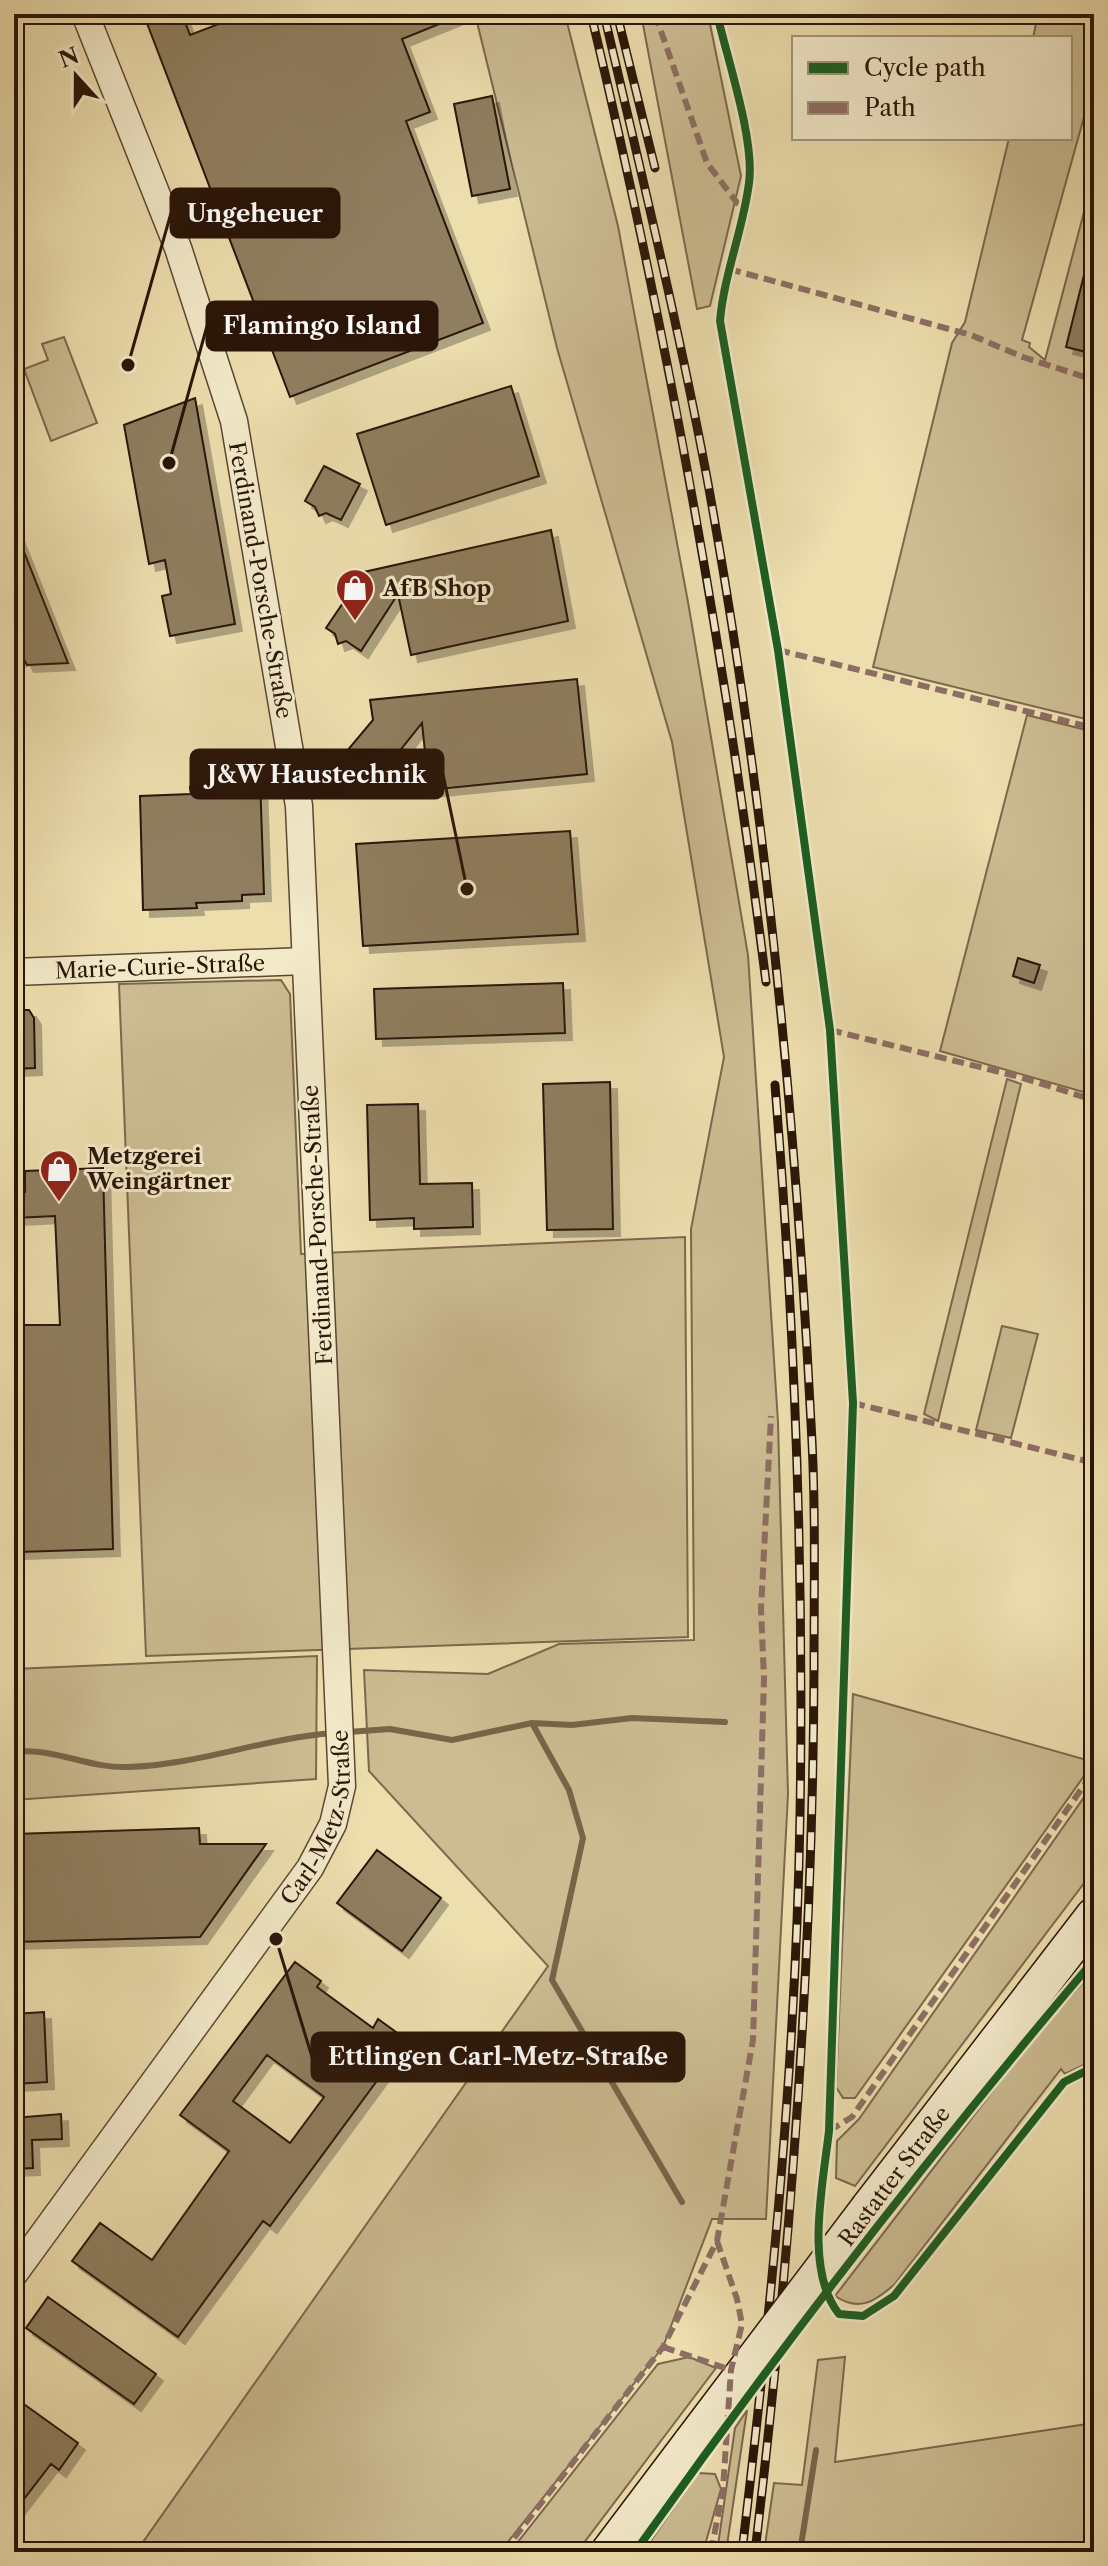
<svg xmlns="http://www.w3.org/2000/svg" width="1108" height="2566" font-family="'Libre Caslon Text',serif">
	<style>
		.green { fill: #ccbc92; stroke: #7b684d; stroke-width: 2 }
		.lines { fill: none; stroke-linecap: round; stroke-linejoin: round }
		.stream { stroke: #77654a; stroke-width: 6 }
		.building { fill: #8f7e5e; stroke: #2a1508; stroke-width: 2; fill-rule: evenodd; filter: url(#shadow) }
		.minor-casing { stroke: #5b4732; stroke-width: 29 }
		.secondary-casing { stroke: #2a1508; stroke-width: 39 }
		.minor { stroke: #f3eaca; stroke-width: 26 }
		.secondary { stroke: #f3eaca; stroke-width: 36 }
		.rail-casing { stroke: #2a1508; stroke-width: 9 }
		.rail { stroke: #f3eaca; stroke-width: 6; stroke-dasharray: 18; stroke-linecap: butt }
		.secondary-bridge-casing { stroke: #2a1508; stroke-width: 39; stroke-linecap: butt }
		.secondary-bridge { stroke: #f3eaca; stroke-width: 36 }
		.quiet { stroke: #8d6e63; stroke-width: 6; stroke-dasharray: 12 6; stroke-linecap: butt }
		.cycleway-casing { stroke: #f3eaca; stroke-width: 13 }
		.cycleway { stroke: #1b5e20; stroke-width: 8 }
		.labels { text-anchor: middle; stroke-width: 6; stroke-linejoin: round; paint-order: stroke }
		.street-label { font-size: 22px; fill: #2a1508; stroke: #f3eaca }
		.poi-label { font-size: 22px; font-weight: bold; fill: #2a1508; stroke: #f3eaca; text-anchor: start }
		.leader { fill: none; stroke: #2a1508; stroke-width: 3 }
		.callout-dot { fill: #2a1508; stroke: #f3eaca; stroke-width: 3 }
		.callout { fill: #2a1508; stroke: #2a1508; stroke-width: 3 }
		.callout-label { font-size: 24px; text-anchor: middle; font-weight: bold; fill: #fff }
	</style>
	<defs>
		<filter id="shadow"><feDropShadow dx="7" dy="7" stdDeviation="0" flood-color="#0004"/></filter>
	</defs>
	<rect width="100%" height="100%" fill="#eddeae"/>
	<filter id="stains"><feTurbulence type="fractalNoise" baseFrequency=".0025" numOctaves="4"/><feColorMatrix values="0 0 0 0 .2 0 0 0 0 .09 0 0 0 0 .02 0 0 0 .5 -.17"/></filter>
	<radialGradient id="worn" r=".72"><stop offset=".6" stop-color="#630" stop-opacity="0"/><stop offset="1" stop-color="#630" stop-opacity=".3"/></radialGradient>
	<path class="green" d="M475 14H565L618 226 688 602 748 955 778 1422 788 1794 766 2219H712L663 2347 500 2552H136L548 1966 369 1771 364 1670 488 1674 559 1644 694 1640 691 1229 724 1057 672 742 557 348Z
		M641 14H708L741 176 710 306 697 309Z
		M1038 14H1094V81L1022 340 1030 343 1029 347 1045 360 1094 174V721L873 667 952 343 965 322 1009 138H1070V38H1033Z
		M64 337 97 423 51 441 24 369 48 360 42 344Z
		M1027 715 1094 732V1095L940 1051Z
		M281 980 290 994 301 1254 685 1237 688 1637 146 1656 119 984Z
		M1007 1079 1021 1084 938 1421 924 1414Z
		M1002 1326 1038 1334 1011 1438 976 1430Z
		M317 1656 316 1779 14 1800V1669Z
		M853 1694 1094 1762 855 2098H843L836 2087Z
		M1094 1783V1870L855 2186 836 2178 837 2141 859 2119Z
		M1094 1970V2060L1065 2074 1061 2069 894 2285C874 2302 859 2312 835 2296L1032 2040Z
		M689 2357 716 2368 577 2552H510L658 2364Z
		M845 2357 835 2462 1094 2423V2552H764L774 2483 802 2485 818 2360Z
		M747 2410 726 2552H717L735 2428Z
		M698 2473 715 2474 721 2489 703 2552H643Z"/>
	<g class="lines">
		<path class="stream" d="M532 1723 569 1790 583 1838 552 1980 682 2202
			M348 1732 390 1729 452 1740 532 1723 572 1725 632 1718 725 1722
			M14 1752C53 1747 90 1769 128 1767 197 1765 265 1738 333 1733
			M800 2552 816 2450"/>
	</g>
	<path class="building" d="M154 14H182L190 35 245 14H464L402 39 430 112 406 121 483 323 290 397 145 18Z
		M492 96 510 189 472 196 454 104Z
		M1088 259 1094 260V354L1066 347Z
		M511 386 539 476 386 525 357 434Z
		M195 398 235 624 170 636 162 596 171 594 165 560 149 564 124 425Z
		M324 466 360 484 341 520 326 513 319 516 315 507 305 501Z
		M15 529 68 663 27 665 23 658 14 661Z
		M551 530 568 621 411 655 398 594 361 651 346 641 338 644 335 634 326 628 364 572Z
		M577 679 587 774 429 790 422 723 378 778 346 752 373 720 370 700Z
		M260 778 264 894 242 895V901L196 903 197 908 143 910 140 796 191 794 190 787 214 786V780Z
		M570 831 578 934 363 946 356 844Z
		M1018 958 1040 965 1034 983 1013 976Z
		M563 983 565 1033 376 1039 374 989Z
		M19 1010H29L34 1018 35 1068 14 1069V1018Z
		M610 1082 613 1229 547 1230 543 1084Z
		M418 1104 420 1184 472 1183 473 1227 414 1229V1218L370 1220 367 1105Z
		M103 1168 113 1549 18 1552 16 1491H23L21 1391H14V1325H60L55 1216 14 1218V1192H25V1171Z
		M199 1828 200 1844H266L200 1937 14 1942V1834Z
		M377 1850 441 1898 402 1951 337 1903Z
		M295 1962 321 1981 317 1987 373 2028 378 2019 407 2040 270 2226 263 2221 178 2337 72 2261 100 2223 152 2260 229 2151 180 2115ZM267 2055 324 2097 290 2143 233 2101Z
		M44 2012 47 2082 14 2084V2014Z
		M61 2114 62 2139 32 2140 33 2168 14 2169V2118Z
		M48 2297 156 2374 134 2404 26 2328Z
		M14 2397 78 2443 59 2470 51 2464 14 2512Z"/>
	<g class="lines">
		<g class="minor-casing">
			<g id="minor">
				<path id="s1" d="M14 972 305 961"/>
				<path id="s2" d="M14 2274 310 1868 333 1824 342 1786 299 806 234 421 178 248 85 14"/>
			</g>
		</g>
		<g class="secondary-casing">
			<path id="secondary" d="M869 2208 1094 1916
				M609 2552 692 2442"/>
		</g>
		<use href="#minor" class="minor"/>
		<use href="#secondary" class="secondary"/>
		<g class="rail-casing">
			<path id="rail" d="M591 14C668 336 725 653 766 982
				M604 14C640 168 678 323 707 478 764 790 795 1107 811 1423 816 1504 814 1586 814 1668 813 1964 790 2258 755 2552
				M617 14 655 168
				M742 2552C771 2308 796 2062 800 1816 804 1572 795 1328 775 1085"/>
		</g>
		<use href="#rail" class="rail"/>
		<g class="secondary-bridge-casing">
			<path id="secondary-bridge" d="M692 2442 869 2208"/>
		</g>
		<use href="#secondary-bridge" class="secondary-bridge"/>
		<path class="quiet" d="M655 14 707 163 744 212
			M729 269 971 335 1023 357 1094 380
			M778 650 1094 728
			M830 1030 1016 1076 1094 1100
			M853 1403 1094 1463
			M829 2131 852 2117 1094 1771
			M663 2347 731 2370
			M503 2552 663 2347 717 2241 753 2040 764 1679 761 1609 771 1416
			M711 2552 723 2489 731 2370 742 2324 737 2299 717 2241"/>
		<g class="cycleway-casing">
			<path id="cycleway" d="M717 14C727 58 755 140 749 183 743 230 724 274 720 321L778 650 830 1030 853 1403 829 2131C823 2184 804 2270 839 2314L863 2316 894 2296 1064 2082 1094 2067
				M635 2552C779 2349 933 2150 1094 1960"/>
		</g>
		<use href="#cycleway" class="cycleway"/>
	</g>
	<defs>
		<g id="shop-pin" transform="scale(2)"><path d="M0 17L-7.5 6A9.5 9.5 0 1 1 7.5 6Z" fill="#8f2418" stroke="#f3eaca"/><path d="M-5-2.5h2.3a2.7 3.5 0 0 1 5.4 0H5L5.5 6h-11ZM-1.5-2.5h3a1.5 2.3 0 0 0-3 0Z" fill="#fff"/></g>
	</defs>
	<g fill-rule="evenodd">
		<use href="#shop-pin" x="355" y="588"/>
		<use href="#shop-pin" x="59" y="1169"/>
	</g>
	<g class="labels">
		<g class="street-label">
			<text transform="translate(261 580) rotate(80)" y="8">Ferdinand-Porsche-Straße</text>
			<text dy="8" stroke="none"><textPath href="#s1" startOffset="146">Marie-Curie-Straße</textPath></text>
			<text transform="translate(317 1225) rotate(-93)" y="8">Ferdinand-Porsche-Straße</text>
			<text dy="8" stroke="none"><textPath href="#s2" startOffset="554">Carl-Metz-Straße</textPath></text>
			<text transform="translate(894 2176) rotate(-53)" y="8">Rastatter Straße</text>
		</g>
		<g class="poi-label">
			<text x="383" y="596">AfB Shop</text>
			<text x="87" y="1164">Metzgerei<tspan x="87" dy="25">Weingärtner</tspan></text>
		</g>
	</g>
	<path class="leader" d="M128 365L171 213M169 463L207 326M467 889L443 774M276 1939L312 2057"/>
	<g class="callout-dot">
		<circle cx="128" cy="365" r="8"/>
		<circle cx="169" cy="463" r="8"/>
		<circle cx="467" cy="889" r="8"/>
		<circle cx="276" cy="1939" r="8"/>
	</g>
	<g class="callout">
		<rect x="171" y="189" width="168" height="48" rx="8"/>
		<rect x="207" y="302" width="230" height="48" rx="8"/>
		<rect x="191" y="750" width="252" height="48" rx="8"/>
		<rect x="312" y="2033" width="372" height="48" rx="8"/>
	</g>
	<g class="callout-label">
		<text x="255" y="222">Ungeheuer</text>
		<text x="322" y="334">Flamingo Island</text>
		<text x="317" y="783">J&amp;W Haustechnik</text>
		<text x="498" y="2065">Ettlingen Carl-Metz-Straße</text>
	</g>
	<rect width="1108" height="2566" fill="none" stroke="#eddeae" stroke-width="48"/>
	<rect x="16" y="16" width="1076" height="2534" fill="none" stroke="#2a1508" stroke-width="4"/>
	<rect x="24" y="24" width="1060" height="2518" fill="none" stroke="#2a1508" stroke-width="2"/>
	<rect x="792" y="36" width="280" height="104" fill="#f3eaca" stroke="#a3957c" stroke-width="2"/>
	<rect x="808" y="62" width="40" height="12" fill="#1b5e20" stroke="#a3957c" stroke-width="2"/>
	<text x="864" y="76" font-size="24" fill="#2a1508">Cycle path</text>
	<rect x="808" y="102" width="40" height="12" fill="#8d6e63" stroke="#a3957c" stroke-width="2"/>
	<text x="864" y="116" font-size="24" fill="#2a1508">Path</text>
	<g transform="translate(76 76) rotate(339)" stroke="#f3eaca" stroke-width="6" paint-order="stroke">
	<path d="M0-6L14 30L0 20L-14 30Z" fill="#2a1508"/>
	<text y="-12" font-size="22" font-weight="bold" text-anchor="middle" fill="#2a1508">N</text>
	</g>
	<rect width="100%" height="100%" filter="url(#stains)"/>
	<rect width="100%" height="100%" fill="url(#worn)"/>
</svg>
